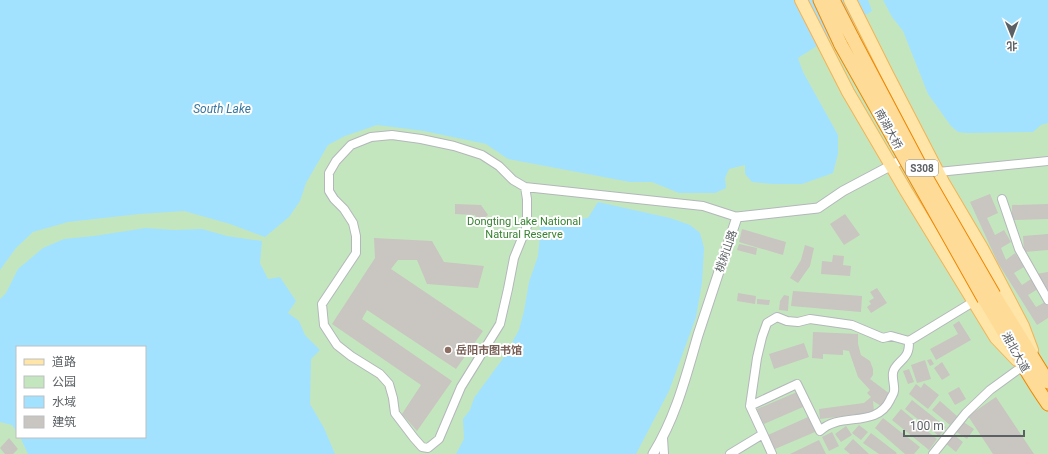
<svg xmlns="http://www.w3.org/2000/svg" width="1048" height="454" font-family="Roboto,'Noto Sans SC',sans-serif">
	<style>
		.green { fill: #c4e6be; fill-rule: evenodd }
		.water { fill: #a2e2ff }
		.building { fill: #c9c5c0 }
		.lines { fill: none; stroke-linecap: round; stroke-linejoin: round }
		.minor-casing { stroke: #b3b7ba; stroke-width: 10 }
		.tertiary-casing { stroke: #b3b7ba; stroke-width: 11 }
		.primary-casing { stroke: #f3b356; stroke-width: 14 }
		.trunk-casing { stroke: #f18600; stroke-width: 15 }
		.minor { stroke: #fff; stroke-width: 8 }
		.tertiary { stroke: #fff; stroke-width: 9 }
		.primary { stroke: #ffe5a7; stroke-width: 12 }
		.trunk { stroke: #fedc98; stroke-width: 13 }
		.trunk-bridge-casing { stroke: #f18600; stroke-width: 15; stroke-linecap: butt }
		.trunk-bridge { stroke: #fedc98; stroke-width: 13 }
		.education-dot { fill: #8d6e63; stroke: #fff; stroke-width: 1.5 }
		.labels { text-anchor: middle; stroke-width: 4; stroke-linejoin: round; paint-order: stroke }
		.shield { fill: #fff; stroke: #8c9092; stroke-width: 1 }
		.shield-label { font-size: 10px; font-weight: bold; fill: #5b6064 }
		.street-label { font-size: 11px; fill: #5b6064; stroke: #fff }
		.park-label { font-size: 11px; fill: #398332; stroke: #fff }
		.education-label { font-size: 11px; font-weight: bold; fill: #785e54; stroke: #fff; text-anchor: start }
		.water-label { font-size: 12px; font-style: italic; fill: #3878a1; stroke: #fff }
	</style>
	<rect width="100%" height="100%" fill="#eeeae3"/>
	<path class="green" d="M0 0H1048V454H0ZM17 347H145V437H17Z"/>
	<path class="water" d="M0 0H868L872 11 798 58 803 72 838 135V154L833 173 802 184H773L752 182 745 174V165L729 169 725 178 726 188 715 193H679L652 182H630L508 159 486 144 424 131 377 125 345 136 328 145 306 183 300 201 289 217 265 237 230 224 184 211 139 214 68 222 33 232 16 248 0 270Z
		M883 0H1048V123L1041 125 1033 132 966 133 958 132 951 126 928 94 903 31 892 17Z
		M598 202 670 218 690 225 700 233 704 248 702 283 696 317 669 391 636 454H456L464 439 463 419 470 410 474 398 504 357 519 330 524 311 529 282 538 256 541 222H556L588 218Z
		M146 228 174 230 202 229 227 236 262 241 260 263 268 279 280 277 296 301 288 313 299 321 305 335 320 350 311 359 310 404 324 428 335 454H28L20 437H145V347H17V432L12 425 0 422V299L6 293 18 269 43 248 64 239 94 236Z"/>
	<path class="building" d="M990 194 998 213 987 218 995 235 1004 230 1011 242 1001 248 1006 260 1015 253 1024 267 1014 273 1022 285 1031 279 1038 289 1028 295 1036 307 1047 301 1048 303V318L1037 325 998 263 970 202Z
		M455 204 481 205 488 215 479 222 475 215 455 214Z
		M1048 204V219L1012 220V205Z
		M845 214 860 235 844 245 830 224Z
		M742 229 786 242 783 255 739 242Z
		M1048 234V250L1024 252 1023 236Z
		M374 238 432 241 444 262 484 266 478 288 427 284 417 260H398L391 269 483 331 456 369 367 310 362 319 452 381 417 431 402 414 421 385 332 324 375 258Z
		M739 244 757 248 756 255 737 250Z
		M805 245 814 248 810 266 798 283 790 278 801 260Z
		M833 255 844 256 843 265 851 266 850 276 821 274 822 261 832 262Z
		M1048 272V292L1036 274Z
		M877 288 887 303 871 313 867 307 871 304 869 301 874 298 870 292Z
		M793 291 862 296 861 312 791 306Z
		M738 293 756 296 755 304 737 301Z
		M784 295 789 296 788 311 779 310 780 301Z
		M757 299 770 300 769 305 757 304Z
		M959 321 971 340 936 360 930 349 958 334 953 325Z
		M813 332 858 334V344L861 355 870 361 873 369V375L870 379 890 394 881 406 873 401 874 412 820 419 819 409 864 403 871 397 867 393 870 390 858 377 849 351 843 350V355L823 354V359L812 358Z
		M804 343 809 357 774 369 769 354Z
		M931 359 934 364 930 366 927 360Z
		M925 360 931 379 917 383 911 365Z
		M942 362 950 375 942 380 934 368Z
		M909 369 914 382 908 384 903 371Z
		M924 383 939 395 928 409 909 394 916 384 921 388Z
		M959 387 966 399 955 405 948 393Z
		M797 392 803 407 764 424 757 409Z
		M996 397 1034 454H993L968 416Z
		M912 400 946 427 939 436 905 409Z
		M940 401 957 416 950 425 932 410Z
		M901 409 937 439 929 450 892 420Z
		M808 417 815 432 775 449 768 435Z
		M883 418 920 447 914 454H905L875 428Z
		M962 421 974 429 967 439 955 431Z
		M859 425 868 432 861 440 852 433Z
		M846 426 852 435 841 442 835 434Z
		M832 432 839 446 829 451 822 437Z
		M871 433 897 453 896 454H879L863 443Z
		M954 435 963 442 956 452 945 443Z
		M9 438 18 449 13 454H5L0 448Z
		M853 439 869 454H850L844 449Z
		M819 440 826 454H790Z"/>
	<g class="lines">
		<g class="minor-casing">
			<path id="minor" d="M938 172 1048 161
				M525 187 527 199V226L514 258 508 289 500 324 461 387 439 439 428 448 422 447 414 438 395 413 393 398 389 384 380 374 351 356 337 345 324 325 322 304 356 253V236L353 223 344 209 334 199 329 191V173L336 161 351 145 371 137 392 135 421 139 454 146 482 155 499 166 513 180 525 187 703 206 737 217
				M1002 199 1019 249 1048 300
				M750 406 797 384 820 431C840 411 876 429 890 400 891 397 894 394 894 391 895 386 892 379 893 373 894 364 906 360 908 351 909 348 909 344 909 341
				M763 434 772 454
				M663 438 664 454
				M730 454 763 434 750 406 757 358 762 337 767 323 777 317 787 321 798 322 810 319 852 325 883 338 891 336 909 341 973 302
				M933 454 966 413 990 390 1023 366"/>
		</g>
		<g class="tertiary-casing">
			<path id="tertiary" d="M653 454C676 417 686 376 698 335 711 295 724 256 737 217L818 208 843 191 909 156"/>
		</g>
		<g class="primary-casing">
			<path id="primary" d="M801 0 848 92 906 191 996 338 1017 360
				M850 0 887 74 943 182 982 248 1023 326 1032 350"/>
		</g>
		<g class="trunk-casing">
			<path id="trunk" d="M820 0 841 45
				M833 0 853 39
				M994 295 1048 382
				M984 299C1006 334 1024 370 1048 404"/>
		</g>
		<use href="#minor" class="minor"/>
		<use href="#tertiary" class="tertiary"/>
		<use href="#primary" class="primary"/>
		<use href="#trunk" class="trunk"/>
		<g class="trunk-bridge-casing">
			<path id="trunk-bridge" d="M853 39 926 177 994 295
				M841 45 984 299"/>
		</g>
		<use href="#trunk-bridge" class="trunk-bridge"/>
	</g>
	<circle class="education-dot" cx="448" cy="350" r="4"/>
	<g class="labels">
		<rect class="shield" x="906" y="160" width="32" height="16" rx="3"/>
		<g class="shield-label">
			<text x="922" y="172">S308</text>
		</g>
		<g class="street-label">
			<text transform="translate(889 129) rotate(61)" y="4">南湖大桥</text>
			<text transform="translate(726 251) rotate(-71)" y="4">桃树山路</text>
			<text transform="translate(1016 352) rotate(61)" y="4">湘北大道</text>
		</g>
		<g class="park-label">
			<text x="524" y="225">Dongting Lake National<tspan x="524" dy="13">Natural Reserve</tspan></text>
		</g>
		<g class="education-label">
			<text x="456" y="354">岳阳市图书馆</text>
		</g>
		<g class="water-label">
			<text x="222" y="113">South Lake</text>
		</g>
	</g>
	<rect x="16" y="346" width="130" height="92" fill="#ffffff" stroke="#bdbfc1"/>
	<rect x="24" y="359" width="20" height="6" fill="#ffe5a7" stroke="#bdbfc1"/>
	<text x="52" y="366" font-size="12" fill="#5b6064">道路</text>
	<rect x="24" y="376" width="20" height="12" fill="#c4e6be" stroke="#bdbfc1"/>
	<text x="52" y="386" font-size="12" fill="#5b6064">公园</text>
	<rect x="24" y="396" width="20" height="12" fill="#a2e2ff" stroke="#bdbfc1"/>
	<text x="52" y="406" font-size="12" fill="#5b6064">水域</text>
	<rect x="24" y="416" width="20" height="12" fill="#c9c5c0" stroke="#bdbfc1"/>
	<text x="52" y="426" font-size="12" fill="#5b6064">建筑</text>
	<g transform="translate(1012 36) rotate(179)" stroke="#ffffff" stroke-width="3" paint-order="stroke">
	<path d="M0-3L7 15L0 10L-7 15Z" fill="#5b6064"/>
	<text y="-6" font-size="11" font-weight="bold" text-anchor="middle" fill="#5b6064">北</text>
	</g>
	<path d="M904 430v6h120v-6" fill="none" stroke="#5b6064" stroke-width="2"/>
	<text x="910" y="430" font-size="12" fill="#5b6064" stroke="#ffffff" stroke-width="3" paint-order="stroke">100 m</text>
</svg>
